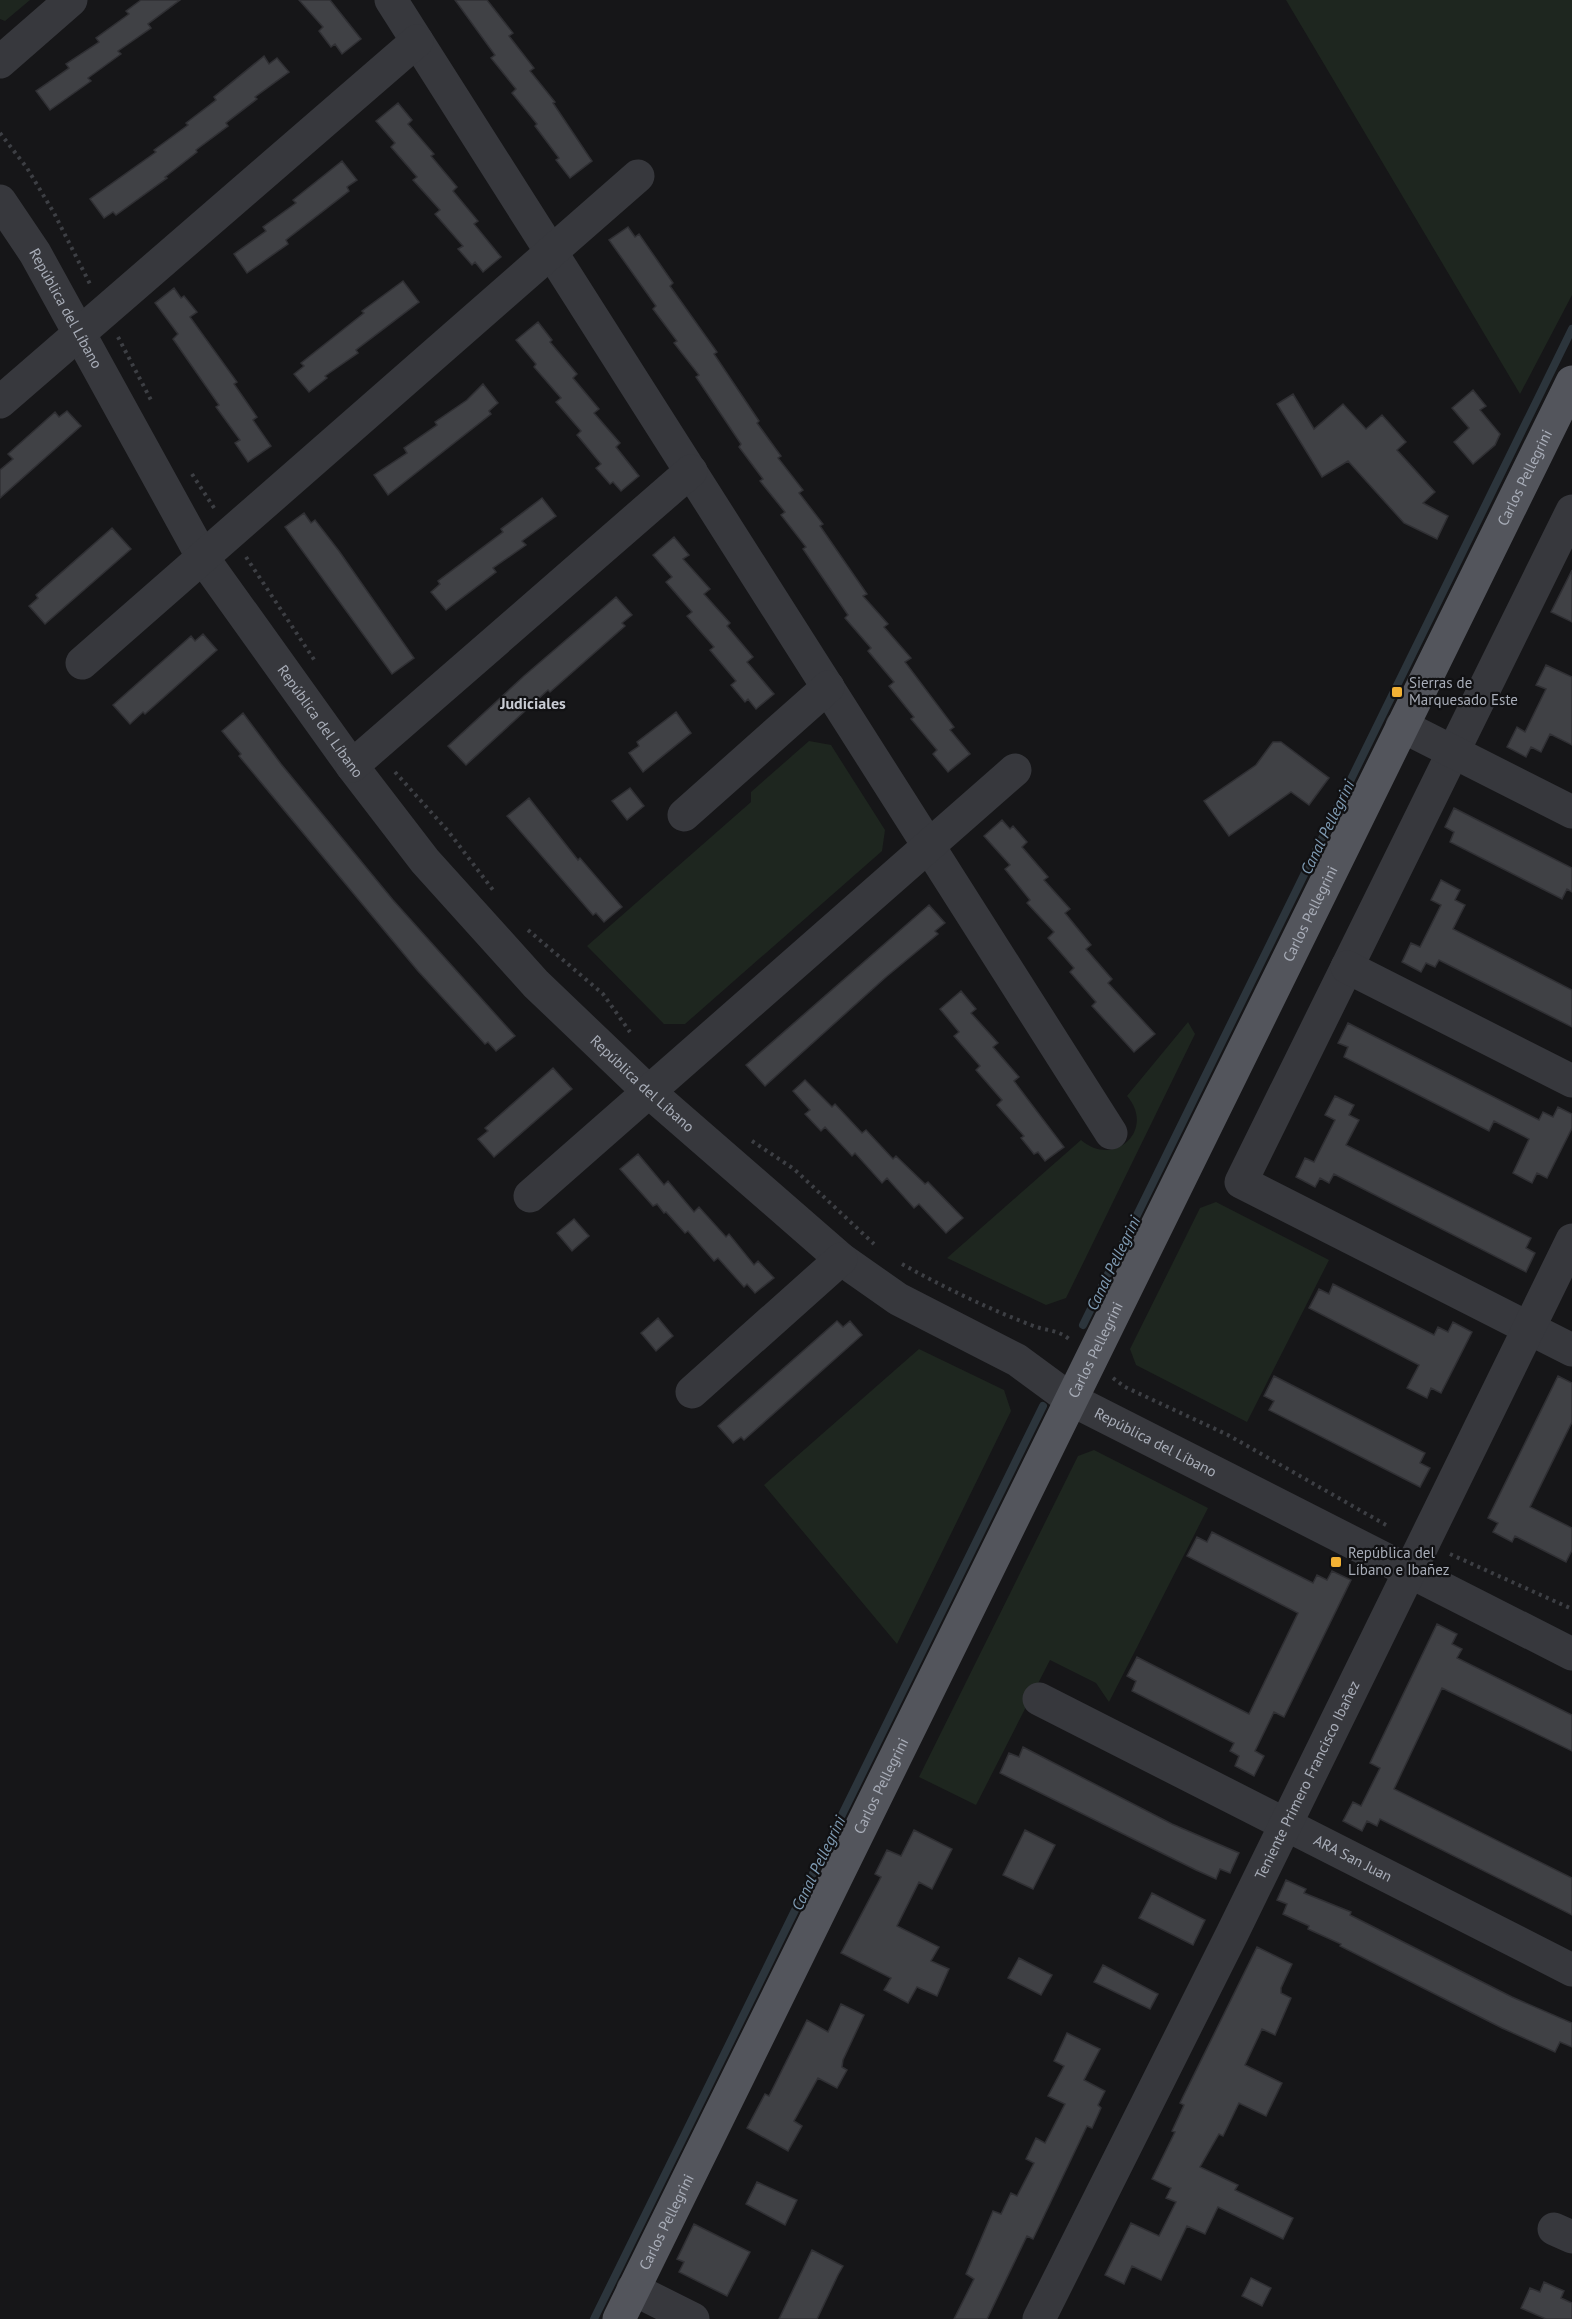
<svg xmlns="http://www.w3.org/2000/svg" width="1572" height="2319" font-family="'PT Sans',sans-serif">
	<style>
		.green { fill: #1e261f }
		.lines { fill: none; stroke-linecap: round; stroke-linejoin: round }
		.stream { stroke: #2c353c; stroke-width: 8 }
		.building { fill: #404145; stroke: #303034; stroke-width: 1.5 }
		.path { stroke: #3d3f44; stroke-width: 4; stroke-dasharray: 3 4.5; stroke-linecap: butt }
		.minor { stroke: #37383d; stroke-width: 33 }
		.major { stroke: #53555c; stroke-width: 33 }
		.poi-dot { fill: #f2b134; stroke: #111113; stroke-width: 2 }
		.labels { text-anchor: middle; stroke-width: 4.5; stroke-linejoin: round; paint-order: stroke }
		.street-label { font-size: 15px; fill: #a8adb8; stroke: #111113 }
		.poi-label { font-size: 15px; fill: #a8adb8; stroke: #111113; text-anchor: start }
		.neighbourhood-label { font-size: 16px; font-weight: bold; fill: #c9ccd4; stroke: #111113 }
		.water-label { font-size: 16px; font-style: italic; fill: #7f9bb3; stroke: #111113 }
	</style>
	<rect width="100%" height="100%" fill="#161618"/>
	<path class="green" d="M0 0H30L5 21 0 19Z
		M1286 0H1572V295L1520 394Z
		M809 741 831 745 885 830 882 851 685 1024H664L587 946 751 802V792Z
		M1188 1022 1195 1034 1066 1298 1046 1305 947 1258 1081 1140C1115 1169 1156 1129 1127 1096Z
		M1216 1202 1329 1260 1247 1422 1136 1365 1130 1349 1200 1208Z
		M919 1349 1004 1390 1011 1411 897 1644 764 1485Z
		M1094 1450 1208 1508 1109 1702 1096 1683 1050 1660 976 1805 919 1777 1078 1456Z"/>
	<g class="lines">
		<path class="stream" d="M1083 1325 1572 329
			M594 2319 1043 1406"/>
	</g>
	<path class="building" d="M141 0H180L148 24 151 28 118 51 121 54 88 78 91 81 50 110 36 91 69 68 66 64 99 42 96 38 129 14 126 11Z
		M299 0H330L361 39 342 54 335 44 331 47 319 31 323 27Z
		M455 0H487L513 33 509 36 534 68 530 71 555 102 553 103 592 161 570 178 556 160 559 158 535 126 537 124 512 93 516 89 491 58 495 55Z
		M264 56 269 64 277 58 289 72 255 97 257 99 226 123 228 126 196 150 197 152 165 177 167 178 116 215 113 212 104 218 90 199 156 152 154 150 188 125 186 123 216 100 214 97Z
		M398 103 412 120 408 124 434 154 431 156 457 187 453 191 478 221 474 224 501 257 483 272 475 262 472 265 458 249 463 246 435 214 440 210 413 180 417 177 391 147 395 143 376 121Z
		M342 161 357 180 347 187 349 191 286 240 288 244 247 273 234 254 266 231 263 227 296 203 293 200Z
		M628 227 635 237 639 234 673 283 670 286 717 352 714 354 759 421 757 423 781 456 778 458 803 490 799 493 823 524 820 526 867 594 863 596 888 624 884 627 911 658 905 662 954 727 950 730 970 754 948 772 933 754 937 750 911 719 914 717 889 686 894 682 868 651 871 648 845 618 848 615 803 549 806 547 781 515 785 512 760 481 763 479 739 447 741 444 696 377 699 375 674 343 677 341 653 309 656 306 609 240Z
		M403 281 419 302 356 350 358 353 325 376 327 378 309 392 294 374 304 366 301 363 364 313 362 311Z
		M174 288 181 298 184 296 197 312 190 317 237 382 234 384 257 417 253 420 271 446 248 462 235 443 240 440 216 407 219 405 173 339 178 334 155 303Z
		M538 322 552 340 550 342 577 374 573 378 599 409 594 413 620 443 616 447 639 476 621 491 613 482 610 484 596 468 601 464 577 435 581 431 556 402 561 398 534 367 536 364 516 340Z
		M483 384 498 403 489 411 491 414 388 495 374 475 407 453 404 448 437 425 435 422 467 400Z
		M1473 390 1486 406 1480 410 1500 434 1495 445 1473 464 1454 442 1469 428 1452 408Z
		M1293 394 1314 429 1343 404 1366 429 1382 415 1406 442 1397 450 1435 492 1423 503 1448 516 1437 539 1404 523 1348 461 1322 477 1277 404Z
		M67 411 81 426 0 498V470L13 459 8 454 55 412 59 417Z
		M542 498 556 516 522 541 526 545 493 568 496 572 446 610 431 592 440 584 438 581 503 532 501 529Z
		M304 513 311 523 315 520 339 551 414 658 392 674 285 527Z
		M112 528 131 549 45 624 29 606 38 598 36 595Z
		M674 537 689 555 683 559 710 589 704 594 730 623 727 626 753 657 747 662 774 694 756 709 748 699 745 702 731 685 736 681 710 650 714 647 687 616 692 612 666 582 672 577 653 555Z
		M1572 570V622L1551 612Z
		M616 597 632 615 622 623 625 626 550 692 548 690 466 765 448 746 524 676Z
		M203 634 217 650 145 714 143 712 130 724 113 705 191 636 195 641Z
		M1546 665 1572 677V745L1550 734 1541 752 1531 747 1526 757 1507 747 1517 727 1525 732 1546 689 1536 685Z
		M676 712 691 733 643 772 629 753 639 746 637 742Z
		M243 713 281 764 393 900 515 1036 496 1051 488 1042 485 1044 418 971 239 756 241 754 222 731Z
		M1273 742H1281L1329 778 1309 805 1291 792 1229 836 1204 801 1256 765Z
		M630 788 644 806 627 820 612 801Z
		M529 798 578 860 580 858 622 907 604 922 596 913 593 915 507 816Z
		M1454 808 1572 868V892L1567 889 1562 899 1450 842 1454 832 1445 827Z
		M1002 820 1010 829 1013 826 1027 842 1022 847 1048 877 1044 880 1070 909 1065 913 1091 945 1086 949 1112 979 1108 983 1155 1034 1134 1052 1092 1006 1096 1002 1070 972 1074 968 1048 938 1054 932 1027 903 1030 900 1005 869 1010 865 984 836Z
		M1441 880 1460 890 1455 900 1465 905 1453 929 1572 990V1027L1439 960 1435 967 1426 963 1421 972 1402 962 1411 943 1420 947 1441 905 1431 900Z
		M929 905 945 923 935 931 938 934 886 977 765 1086 746 1065Z
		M961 991 976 1009 971 1013 998 1043 993 1047 1019 1077 1014 1081 1064 1147 1045 1161 1038 1152 1034 1154 1021 1138 1024 1136 997 1105 1002 1100 976 1070 980 1066 954 1036 959 1032 940 1009Z
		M1348 1023 1539 1120 1543 1112 1553 1117 1558 1107 1572 1114V1128L1547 1178 1537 1173 1532 1183 1513 1173 1529 1139 1494 1121 1489 1131 1344 1057 1348 1047 1338 1043Z
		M553 1068 572 1089 494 1157 478 1139 488 1131 485 1128Z
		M805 1080 832 1107 835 1104 862 1133 866 1130 893 1159 896 1156 925 1184 928 1182 963 1218 946 1233 919 1204 914 1208 887 1178 882 1183 855 1153 852 1156 825 1127 821 1131 805 1114 810 1110 793 1091Z
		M1335 1096 1354 1105 1349 1115 1359 1120 1346 1145 1531 1238 1526 1248 1535 1253 1526 1272 1334 1174 1329 1183 1320 1178 1315 1187 1296 1177 1305 1158 1314 1162 1335 1120 1325 1115Z
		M638 1154 664 1185 668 1181 694 1212 699 1207 726 1237 729 1234 754 1265 758 1261 774 1278 755 1293 747 1284 744 1287 718 1258 714 1261 688 1231 685 1233 666 1212 664 1213 657 1204 653 1206 620 1169Z
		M574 1219 589 1236 572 1251 557 1233Z
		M1333 1284 1434 1335 1438 1327 1448 1332 1453 1322 1472 1332 1441 1393 1431 1388 1427 1398 1407 1388 1419 1365 1309 1308 1319 1289 1329 1294Z
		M658 1318 673 1336 656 1351 641 1333Z
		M837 1321 843 1327 850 1321 862 1335 744 1440 741 1437 733 1443 718 1426Z
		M1274 1376 1425 1453 1420 1463 1430 1468 1420 1487 1269 1410 1274 1401 1264 1396Z
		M1558 1376 1572 1383V1422L1530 1507 1572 1528V1550L1566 1562 1515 1536 1512 1542 1493 1532 1498 1523 1488 1518Z
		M1212 1532 1313 1583 1317 1575 1327 1580 1332 1571 1351 1580 1284 1717 1274 1712 1255 1751 1264 1756 1254 1776 1235 1766 1239 1756 1230 1751 1234 1743 1132 1691 1136 1681 1127 1676 1137 1657 1249 1714 1298 1613 1187 1556 1197 1537 1207 1542Z
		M1437 1624 1457 1634 1452 1644 1462 1649 1457 1658 1572 1715V1751L1442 1688 1394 1789 1572 1878V1915L1380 1819 1377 1826 1367 1821 1362 1831 1343 1821 1353 1802 1361 1806 1380 1768 1370 1763Z
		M1023 1747 1172 1824 1239 1853 1230 1873 1220 1869 1216 1879 1196 1870 1000 1773 1009 1753 1019 1757Z
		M914 1830 952 1849 932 1889 919 1882 897 1926 939 1947 931 1961 949 1969 937 1996 917 1987 908 2003 884 1990 891 1978 841 1953 881 1877 875 1874 887 1850 901 1856Z
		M1025 1830 1055 1845 1033 1889 1003 1875Z
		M1286 1880 1306 1889 1304 1893 1351 1912 1350 1915 1512 1997 1572 2023V2047L1560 2042 1555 2052 1502 2028 1340 1946 1341 1944 1308 1929 1309 1926 1283 1914 1287 1904 1277 1900Z
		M1152 1893 1205 1920 1193 1945 1139 1918Z
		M1257 1947 1292 1964 1281 1988V1993L1291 1998 1275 2035 1262 2029 1245 2065 1282 2083 1266 2116 1239 2103 1223 2136 1219 2134 1200 2167 1238 2185 1235 2190 1293 2218 1283 2239 1218 2207 1205 2234 1187 2226 1161 2280 1132 2266 1124 2284 1105 2275 1131 2223 1159 2236 1176 2202 1166 2198 1171 2188 1152 2179 1175 2132 1172 2131 1184 2105 1180 2103Z
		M1019 1958 1052 1975 1041 1995 1008 1978Z
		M1103 1965 1158 1994 1150 2009 1094 1982Z
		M841 2004 864 2015 843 2060 842 2067 847 2070 837 2088 818 2078 794 2121 802 2126 788 2151 747 2128 765 2094 769 2096 807 2020 828 2032Z
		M1067 2033 1100 2049 1084 2080 1105 2091 1098 2105 1101 2108 1092 2128 1087 2126 1033 2239 1027 2236 987 2319H954L974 2279 966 2274 993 2211 1001 2214 1011 2193 1017 2196 1034 2163 1026 2159 1036 2138 1045 2143 1065 2104 1048 2096 1064 2066 1054 2061Z
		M757 2182 797 2200 785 2225 746 2204Z
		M694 2224 750 2252 727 2296 679 2272 684 2262 677 2259Z
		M812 2250 843 2266 838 2275 817 2319H779Z
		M1251 2278 1271 2288 1262 2306 1242 2296Z
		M1544 2282 1564 2291 1561 2298 1572 2303V2319H1546L1521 2308 1530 2288 1540 2292Z"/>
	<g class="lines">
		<path class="path" d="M0 133 27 168 54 213 91 286
			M118 337 152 402
			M192 474 216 511
			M246 557 315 661
			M395 772 448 831 493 890
			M528 930 603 994 630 1032
			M752 1141 794 1169 874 1244
			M902 1264C943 1287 987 1308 1031 1325 1045 1331 1057 1329 1069 1339
			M1113 1378 1125 1387 1228 1435 1386 1525
			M1450 1554 1572 1609"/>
		<g class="minor">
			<path d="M391 0 1111 1133"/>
			<path d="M0 62 71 0"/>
			<path id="s1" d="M0 201 35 253 203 558 352 766 425 861 536 984 648 1091 841 1259 898 1299 1017 1360 1070 1399 1572 1654"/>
			<path d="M0 402 417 41"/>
			<path d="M1572 511 1241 1182 1572 1350"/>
			<path d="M82 663 638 176"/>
			<path d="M1402 726 1572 812"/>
			<path d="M352 766 691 471"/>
			<path d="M684 815 828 687"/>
			<path d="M1347 967 1572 1081"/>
			<path d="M530 1196 1015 770"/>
			<path d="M692 1392 841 1259"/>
			<path id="s2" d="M1039 1699 1572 1970"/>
			<path d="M1554 2229 1572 2237"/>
			<path d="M633 2289 693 2319"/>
			<path id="s3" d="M1039 2319 1232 1934 1572 1240"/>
		</g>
		<path class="major" id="s4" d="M619 2319 1572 382"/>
	</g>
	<g class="poi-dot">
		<rect x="1391" y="686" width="12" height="12" rx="3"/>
		<rect x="1330" y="1556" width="12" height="12" rx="3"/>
	</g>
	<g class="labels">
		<g class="street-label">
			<text dy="5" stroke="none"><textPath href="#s1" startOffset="126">República del Líbano</textPath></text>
			<text dy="5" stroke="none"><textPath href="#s4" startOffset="2052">Carlos Pellegrini</textPath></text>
			<text dy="5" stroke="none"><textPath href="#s1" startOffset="612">República del Líbano</textPath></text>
			<text dy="5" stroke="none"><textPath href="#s4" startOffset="1566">Carlos Pellegrini</textPath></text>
			<text dy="5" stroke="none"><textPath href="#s1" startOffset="1098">República del Líbano</textPath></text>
			<text dy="5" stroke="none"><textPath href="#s4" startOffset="1080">Carlos Pellegrini</textPath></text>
			<text dy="5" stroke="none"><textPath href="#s1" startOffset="1728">República del Líbano</textPath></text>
			<text dy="5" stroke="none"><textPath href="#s3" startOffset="602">Teniente Primero Francisco Ibañez</textPath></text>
			<text dy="5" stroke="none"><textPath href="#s4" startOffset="594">Carlos Pellegrini</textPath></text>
			<text dy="5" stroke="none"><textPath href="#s2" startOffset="352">ARA San Juan</textPath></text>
			<text dy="5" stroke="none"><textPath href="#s4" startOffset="108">Carlos Pellegrini</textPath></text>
		</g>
		<g class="poi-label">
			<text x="1409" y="688">Sierras de<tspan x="1409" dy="17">Marquesado Este</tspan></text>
			<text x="1348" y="1558">República del<tspan x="1348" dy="17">Líbano e Ibañez</tspan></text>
		</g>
		<g class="neighbourhood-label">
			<text x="533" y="709">Judiciales</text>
		</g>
		<g class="water-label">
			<text transform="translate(1327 827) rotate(-64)" y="6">Canal Pellegrini</text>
			<text transform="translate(1113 1263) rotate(-64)" y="6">Canal Pellegrini</text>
			<text transform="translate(818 1863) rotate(-64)" y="6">Canal Pellegrini</text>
		</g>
	</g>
</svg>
